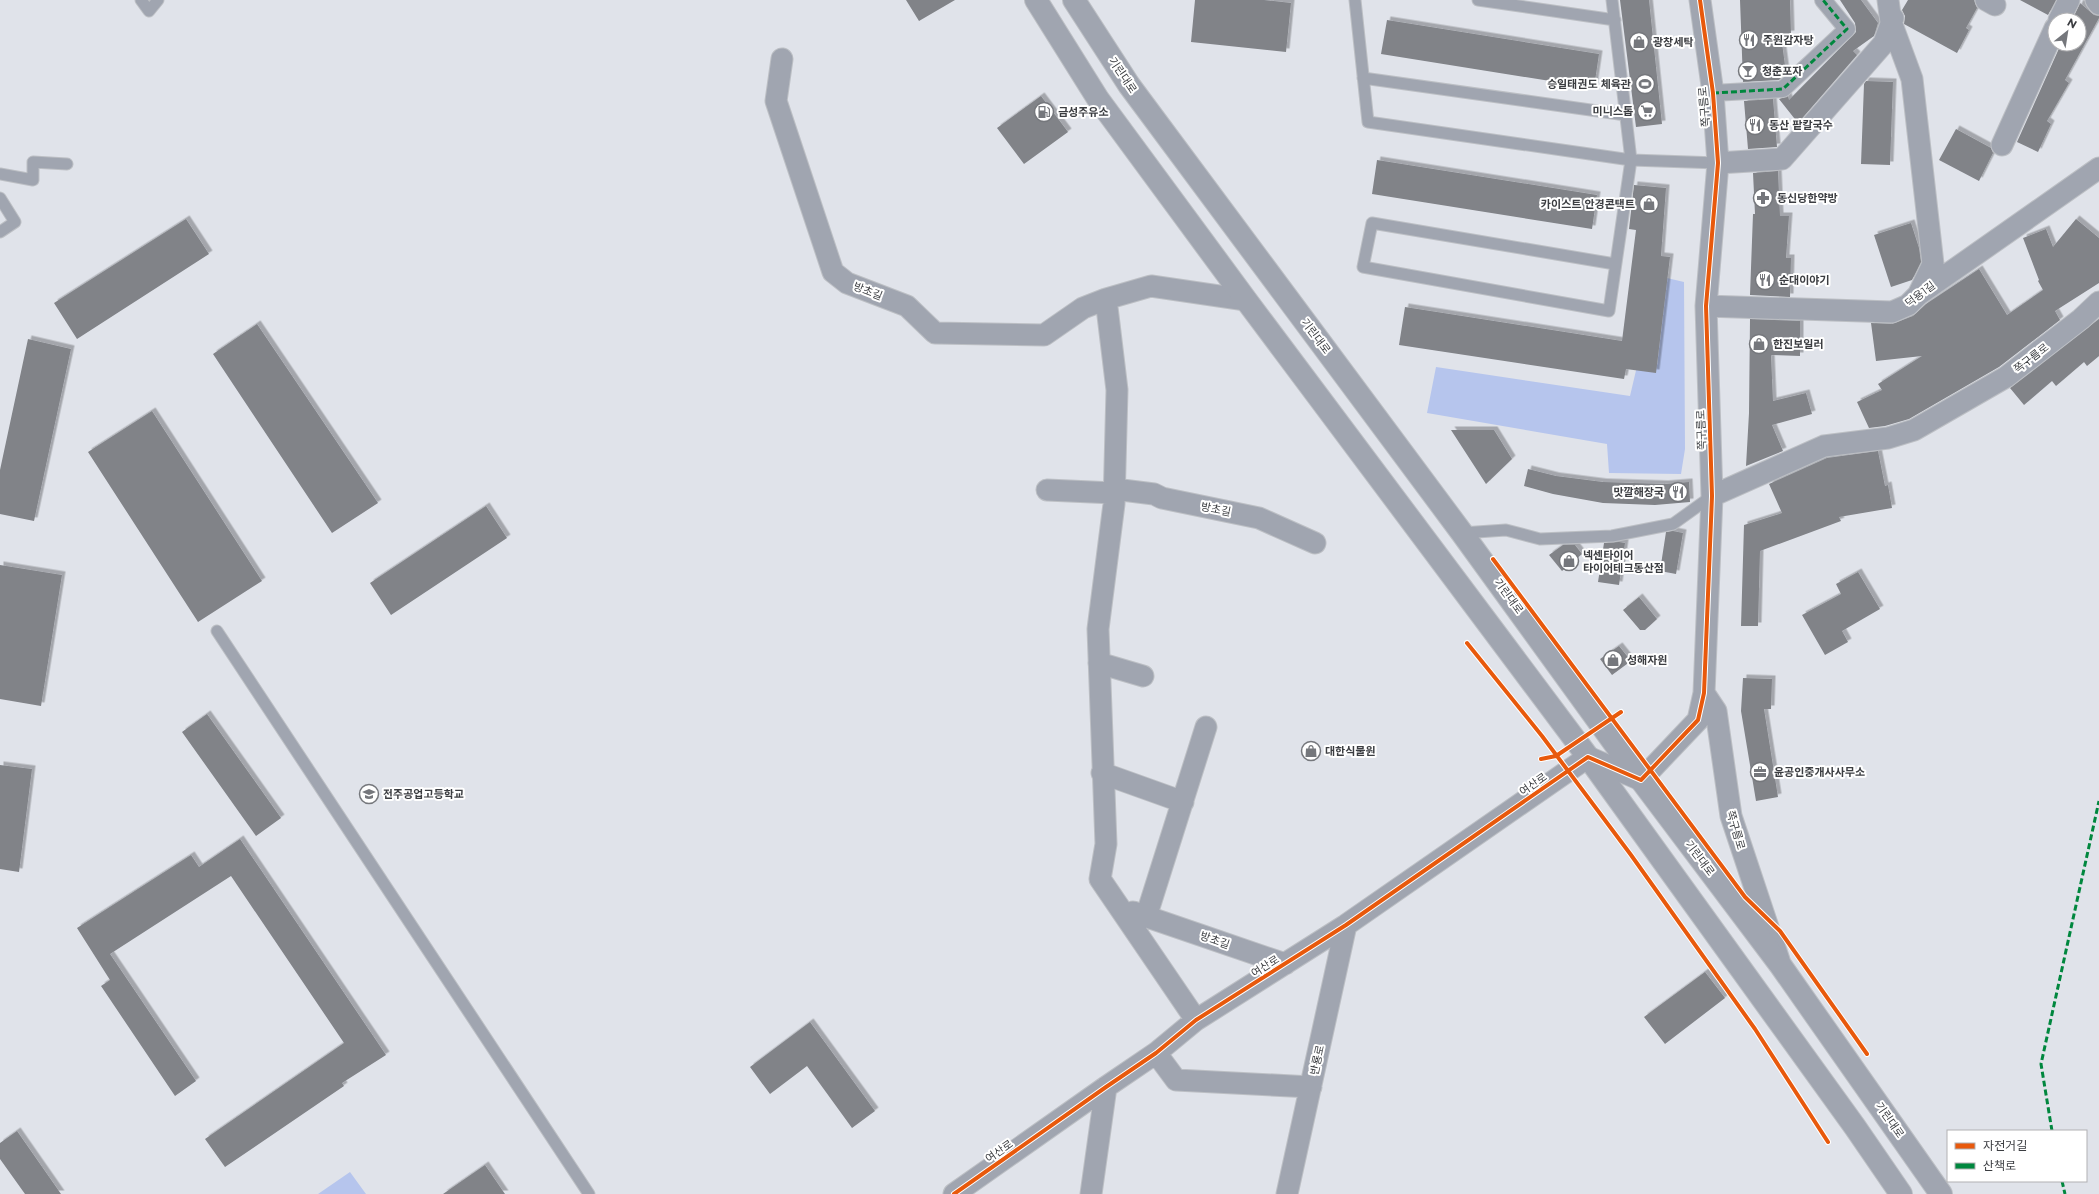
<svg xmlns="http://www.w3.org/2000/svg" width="2099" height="1194" font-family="Montserrat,'Noto Sans KR',sans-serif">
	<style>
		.green { fill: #b6c5ed }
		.building { fill: #818388; filter: url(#shadow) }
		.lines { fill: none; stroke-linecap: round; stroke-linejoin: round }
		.service-casing { stroke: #bcbfc4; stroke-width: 13 }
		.pedestrian-casing { stroke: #bcbfc4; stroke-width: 18 }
		.minor-casing { stroke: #bcbfc4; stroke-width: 23 }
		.tertiary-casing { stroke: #bcbfc4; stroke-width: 24 }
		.service { stroke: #a0a5b0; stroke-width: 11 }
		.pedestrian { stroke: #a0a5b0; stroke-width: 16 }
		.minor { stroke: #a0a5b0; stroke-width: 21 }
		.tertiary { stroke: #a0a5b0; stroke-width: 22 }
		.quiet { stroke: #00873e; stroke-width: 3; stroke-dasharray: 6 3; stroke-linecap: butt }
		.cycleway-casing { stroke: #fff; stroke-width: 6 }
		.cycleway { stroke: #e8590c; stroke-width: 4 }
		.labels { text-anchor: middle; stroke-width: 4; stroke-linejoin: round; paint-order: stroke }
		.poi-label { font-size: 11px; font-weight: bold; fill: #3b3d41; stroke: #fff; text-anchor: start }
		.street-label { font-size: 11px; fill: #3b3d41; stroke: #fff }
	</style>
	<defs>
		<filter id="shadow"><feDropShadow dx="3.5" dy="-3.5" stdDeviation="0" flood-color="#0004"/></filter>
	</defs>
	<rect width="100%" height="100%" fill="#e0e3ea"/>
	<path class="green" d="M1667 278 1684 282 1685 449 1681 474 1609 473 1607 444 1427 413 1436 367 1630 396 1638 362 1657 365Z
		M350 1172 366 1194H318Z"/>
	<path class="building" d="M906 0H955L919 21Z
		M1195 0H1264L1291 3 1286 52 1191 42Z
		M1620 0H1649L1662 124 1636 127Z
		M1740 0H1790L1791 34 1781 35 1786 73 1779 80 1743 82Z
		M1840 0H1861L1878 23 1874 36 1853 51 1857 55 1798 123 1779 99 1788 96 1789 100 1856 32 1855 23Z
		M1908 0H1974L1977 8 1966 28 1969 30 1957 53 1904 24 1905 16 1902 10Z
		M2020 0H2056L2048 15Z
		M2080 3 2094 15 2099 16V18L2065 80 2069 83 2047 121 2051 124 2038 152 2017 142 2061 44H2079V20H2072Z
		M1387 20 1599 54 1594 88 1381 54Z
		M1866 81 1893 82 1890 165 1861 164 1864 84Z
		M1041 96 1068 132 1024 164 997 128Z
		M1773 99 1777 147 1748 149 1744 101Z
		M1956 129 1991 148 1993 153 1979 181 1939 160Z
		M1377 160 1597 195 1592 229 1372 194Z
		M1778 171 1780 216H1789L1786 258H1791L1790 297 1750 295 1753 214H1755L1753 173Z
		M1634 185 1666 188 1661 256 1670 257 1656 373 1626 369 1624 379 1399 345 1405 307 1622 341 1636 230 1629 229Z
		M186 219 209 254 77 339 54 303Z
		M2076 219 2099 238V283L2055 311 2060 320 1999 367 1909 419 1885 426 1869 428 1857 402 1882 390 1878 384 1922 356 1876 361 1871 323 1892 324 1913 316 1926 304 1979 269 2007 315 2043 290 2038 281 2039 280 2023 238 2046 229 2053 247Z
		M1911 223 1919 248 1921 262 1912 280 1891 287 1874 235Z
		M1750 319 1800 321V356L1771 355 1773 401 1806 393 1812 414 1772 425 1783 451 1746 466 1749 413Z
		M2099 319V356L2087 366 2084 362 2056 386 2052 381 2024 405 2010 388Z
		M257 324 378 503 332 533 213 354Z
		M28 339 71 349 34 521 0 514V470Z
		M152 411 262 581 198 622 88 452Z
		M1451 430H1494L1512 459 1486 484Z
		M1878 451 1885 486 1888 485 1892 508 1839 517 1841 521 1760 551 1758 626H1741L1744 525 1782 513 1769 484 1827 458Z
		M1528 469 1556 476 1603 482 1665 484 1689 482 1690 502 1655 505 1603 503 1553 494 1524 486Z
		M486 506 507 538 391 615 370 583Z
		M1673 531 1683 533 1676 574 1660 571 1666 532Z
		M1619 542 1625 543 1619 585 1598 582 1604 543Z
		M1563 545H1575L1582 554 1562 571 1549 555Z
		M0 565 62 575 41 706 0 699Z
		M1858 572 1880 609 1842 631 1848 642 1825 655 1802 615 1841 594 1836 584Z
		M1639 597 1657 619 1645 630H1640L1623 610Z
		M1619 646 1631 661 1612 675 1600 659Z
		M1743 678 1772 679 1771 709H1764L1778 797 1756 801 1741 711Z
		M207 714 281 818 256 836 182 732Z
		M0 765 32 769 19 872 0 869Z
		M240 839 386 1055 342 1083 344 1086 225 1167 205 1139 344 1043 231 876 110 954 196 1081 175 1096 101 986 110 980 77 928 191 855 199 867Z
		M1705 972 1725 998 1665 1044 1644 1017Z
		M810 1022 875 1111 852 1128 807 1066 770 1094 750 1067Z
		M17 1131 61 1194H25L0 1159V1143Z
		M485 1165 505 1194H443Z"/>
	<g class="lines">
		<g class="service-casing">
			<path id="service" d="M141 0 149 11 158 0
				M1355 0 1368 122 1631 160 1718 163
				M1478 0 1615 20
				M1612 0 1631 160 1609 311 1363 267 1372 223 1615 264
				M1363 78 1626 115
				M0 174 33 180V162L67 164
				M0 198 15 222 0 232
				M1462 533 1506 530 1540 539 1612 536 1673 524 1712 496
				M217 631 589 1194"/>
		</g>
		<g class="pedestrian-casing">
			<path id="pedestrian" d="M1713 93 1783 89 1847 29 1823 0"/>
		</g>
		<g class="minor-casing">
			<path id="minor" d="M1888 0 1891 22 1912 79 1933 264 1919 293
				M1986 0 1995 5
				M2096 0 2099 4
				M2059 20 2069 0
				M782 59 776 101 833 272 847 283 907 306 935 333 1044 335 1083 308 1106 299
				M2002 145 2055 28
				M1718 163 1782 159 1884 43 1893 18
				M1706 306 1892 312 1908 305 1918 295 2099 168
				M1114 489 1154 494 1162 498 1259 518 1315 543
				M1047 490 1114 493
				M1712 496 1824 446 1888 438 1914 430 2006 377 2081 319 2099 302
				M1099 663 1143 676
				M1704 693 1716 711 1731 816 1779 960
				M1102 773 1183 802
				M1133 912 1285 964
				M1146 917 1206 727
				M1196 1020 1100 879 1106 844 1098 629 1114 504 1117 390 1106 299 1151 286 1246 300
				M1156 1053 1176 1080 1311 1087
				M954 1194 1106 1087 1156 1053 1196 1020 1346 925 1588 757 1641 780 1698 720 1704 693 1712 496 1706 306 1718 163 1713 93 1700 0
				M1091 1194 1106 1087
				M1287 1194 1346 925"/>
		</g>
		<g class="tertiary-casing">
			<path id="tertiary" d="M1036 0 1098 99 1246 300 1588 757 1855 1127 1901 1194
				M1074 0 1129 85 1462 533 1641 780 1781 966 1941 1194"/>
		</g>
		<use href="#service" class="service"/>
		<use href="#pedestrian" class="pedestrian"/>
		<use href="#minor" class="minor"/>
		<use href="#tertiary" class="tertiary"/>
		<path class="quiet" d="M1713 93 1783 89 1847 29 1823 0
			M2052 1131 2041 1064 2099 801
			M2062 1181 2065 1194"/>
		<g class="cycleway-casing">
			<path id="cycleway" d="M1493 559 1745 897 1780 931 1867 1054
				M1467 643 1542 736 1631 855 1755 1029 1828 1142
				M1541 759 1556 756 1621 712
				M954 1194 1106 1087 1156 1053 1196 1020 1346 925 1588 757 1641 780 1698 720 1704 693 1712 496 1706 306 1718 163 1713 93 1700 0"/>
		</g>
		<use href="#cycleway" class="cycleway"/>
	</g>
	<defs>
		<g id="restaurant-ring" transform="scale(1)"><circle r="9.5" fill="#fff" stroke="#75777c" stroke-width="1.5"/><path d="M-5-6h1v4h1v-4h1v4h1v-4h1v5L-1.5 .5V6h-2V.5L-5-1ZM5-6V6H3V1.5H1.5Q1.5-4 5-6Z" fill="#75777c"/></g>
		<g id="shop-ring" transform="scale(1)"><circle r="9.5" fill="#fff" stroke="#75777c" stroke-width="1.5"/><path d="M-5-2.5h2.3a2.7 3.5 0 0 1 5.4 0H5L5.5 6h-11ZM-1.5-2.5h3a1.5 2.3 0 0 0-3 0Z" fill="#75777c"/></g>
		<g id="bar-ring" transform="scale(1)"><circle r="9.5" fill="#fff" stroke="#75777c" stroke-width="1.5"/><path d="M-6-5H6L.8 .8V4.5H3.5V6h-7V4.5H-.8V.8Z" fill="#75777c"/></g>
		<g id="stadium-ring" transform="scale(1)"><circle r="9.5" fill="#fff" stroke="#75777c" stroke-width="1.5"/><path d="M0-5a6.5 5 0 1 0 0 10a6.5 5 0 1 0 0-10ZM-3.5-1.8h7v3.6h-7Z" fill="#75777c"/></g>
		<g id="supermarket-ring" transform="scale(1)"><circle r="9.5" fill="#fff" stroke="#75777c" stroke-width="1.5"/><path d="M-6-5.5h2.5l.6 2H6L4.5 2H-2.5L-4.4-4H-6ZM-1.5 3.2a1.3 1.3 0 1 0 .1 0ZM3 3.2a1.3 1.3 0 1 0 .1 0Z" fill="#75777c"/></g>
		<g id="fuel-ring" transform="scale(1)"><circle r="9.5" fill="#fff" stroke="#75777c" stroke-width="1.5"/><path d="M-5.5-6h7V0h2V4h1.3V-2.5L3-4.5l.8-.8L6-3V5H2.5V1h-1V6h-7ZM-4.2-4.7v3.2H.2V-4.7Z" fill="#75777c"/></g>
		<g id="pharmacy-ring" transform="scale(1)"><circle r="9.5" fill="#fff" stroke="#75777c" stroke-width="1.5"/><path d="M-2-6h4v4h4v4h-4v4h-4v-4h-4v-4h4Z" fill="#75777c"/></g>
		<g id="office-ring" transform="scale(1)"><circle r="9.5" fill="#fff" stroke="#75777c" stroke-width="1.5"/><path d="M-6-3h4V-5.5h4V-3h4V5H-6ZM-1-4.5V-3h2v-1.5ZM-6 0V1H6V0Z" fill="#75777c"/></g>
		<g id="school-ring" transform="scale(1)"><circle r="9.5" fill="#fff" stroke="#75777c" stroke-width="1.5"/><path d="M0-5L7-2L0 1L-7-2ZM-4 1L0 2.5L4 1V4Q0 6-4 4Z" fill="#75777c"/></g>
	</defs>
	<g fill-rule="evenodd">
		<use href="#restaurant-ring" x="1749" y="40"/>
		<use href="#shop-ring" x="1639" y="42"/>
		<use href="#bar-ring" x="1748" y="71"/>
		<use href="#stadium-ring" x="1645" y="84"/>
		<use href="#supermarket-ring" x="1647" y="111"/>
		<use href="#fuel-ring" x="1044" y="112"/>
		<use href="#restaurant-ring" x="1755" y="125"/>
		<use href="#pharmacy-ring" x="1763" y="198"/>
		<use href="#shop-ring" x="1649" y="204"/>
		<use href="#restaurant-ring" x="1765" y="280"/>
		<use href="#shop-ring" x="1759" y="344"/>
		<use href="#restaurant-ring" x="1678" y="492"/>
		<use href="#shop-ring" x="1569" y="561"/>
		<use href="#shop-ring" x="1613" y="660"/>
		<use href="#shop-ring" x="1311" y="751"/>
		<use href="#office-ring" x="1760" y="772"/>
		<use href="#school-ring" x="369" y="794"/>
	</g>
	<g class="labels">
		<g class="poi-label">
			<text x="1763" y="44">주원감자탕</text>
			<text x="1653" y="46">광창세탁</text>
			<text x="1762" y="75">청춘포자</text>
			<text x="1631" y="88" text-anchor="end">승일태권도 체육관</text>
			<text x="1633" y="115" text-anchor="end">미니스톱</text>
			<text x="1058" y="116">금성주유소</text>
			<text x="1769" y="129">동산 팥칼국수</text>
			<text x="1777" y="202">동신당한약방</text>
			<text x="1635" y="208" text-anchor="end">카이스트 안경콘택트</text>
			<text x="1779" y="284">순대이야기</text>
			<text x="1773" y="348">한진보일러</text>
			<text x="1664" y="496" text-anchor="end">맛깔해장국</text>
			<text x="1583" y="559">넥센타이어<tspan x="1583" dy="13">타이어테크동산점</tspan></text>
			<text x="1627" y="664">성해자원</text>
			<text x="1325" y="755">대한식물원</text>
			<text x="1774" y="776">윤공인중개사사무소</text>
			<text x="383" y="798">전주공업고등학교</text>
		</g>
		<g class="street-label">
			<text transform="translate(1123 75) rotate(56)" y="4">기린대로</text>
			<text transform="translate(1704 107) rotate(-95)" y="4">쪽구름로</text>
			<text transform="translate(868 291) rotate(21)" y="4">방초길</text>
			<text transform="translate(1920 294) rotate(-37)" y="4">덕용1길</text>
			<text transform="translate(1316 336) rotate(53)" y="4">기린대로</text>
			<text transform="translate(2031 358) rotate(-38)" y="4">쪽구름로</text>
			<text transform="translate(1701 430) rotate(-92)" y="4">쪽구름로</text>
			<text transform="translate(1216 509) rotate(11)" y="4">방초길</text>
			<text transform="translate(1509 596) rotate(54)" y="4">기린대로</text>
			<text transform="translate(1533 784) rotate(-35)" y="4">여산로</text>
			<text transform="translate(1736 830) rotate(74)" y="4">쪽구름로</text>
			<text transform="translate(1700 858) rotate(53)" y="4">기린대로</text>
			<text transform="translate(1215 940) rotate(19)" y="4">방초길</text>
			<text transform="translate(1265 966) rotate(-32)" y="4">여산로</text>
			<text transform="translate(1317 1060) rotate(-78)" y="4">반룡로</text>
			<text transform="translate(1890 1120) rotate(55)" y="4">기린대로</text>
			<text transform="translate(999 1151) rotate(-35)" y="4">여산로</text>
		</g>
	</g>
	<rect x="1947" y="1130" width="140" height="52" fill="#ffffff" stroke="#b1b1b3"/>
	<rect x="1955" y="1143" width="20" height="6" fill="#e8590c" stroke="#b1b1b3"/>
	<text x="1983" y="1150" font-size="12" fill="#3b3d41">자전거길</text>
	<rect x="1955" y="1163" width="20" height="6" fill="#00873e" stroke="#b1b1b3"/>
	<text x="1983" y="1170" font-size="12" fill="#3b3d41">산책로</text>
	<g transform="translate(2067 32) rotate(30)"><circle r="19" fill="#ffffff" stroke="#b1b1b3"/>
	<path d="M0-3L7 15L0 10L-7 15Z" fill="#75777c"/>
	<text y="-6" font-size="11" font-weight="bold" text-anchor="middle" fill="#3b3d41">N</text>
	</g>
</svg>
